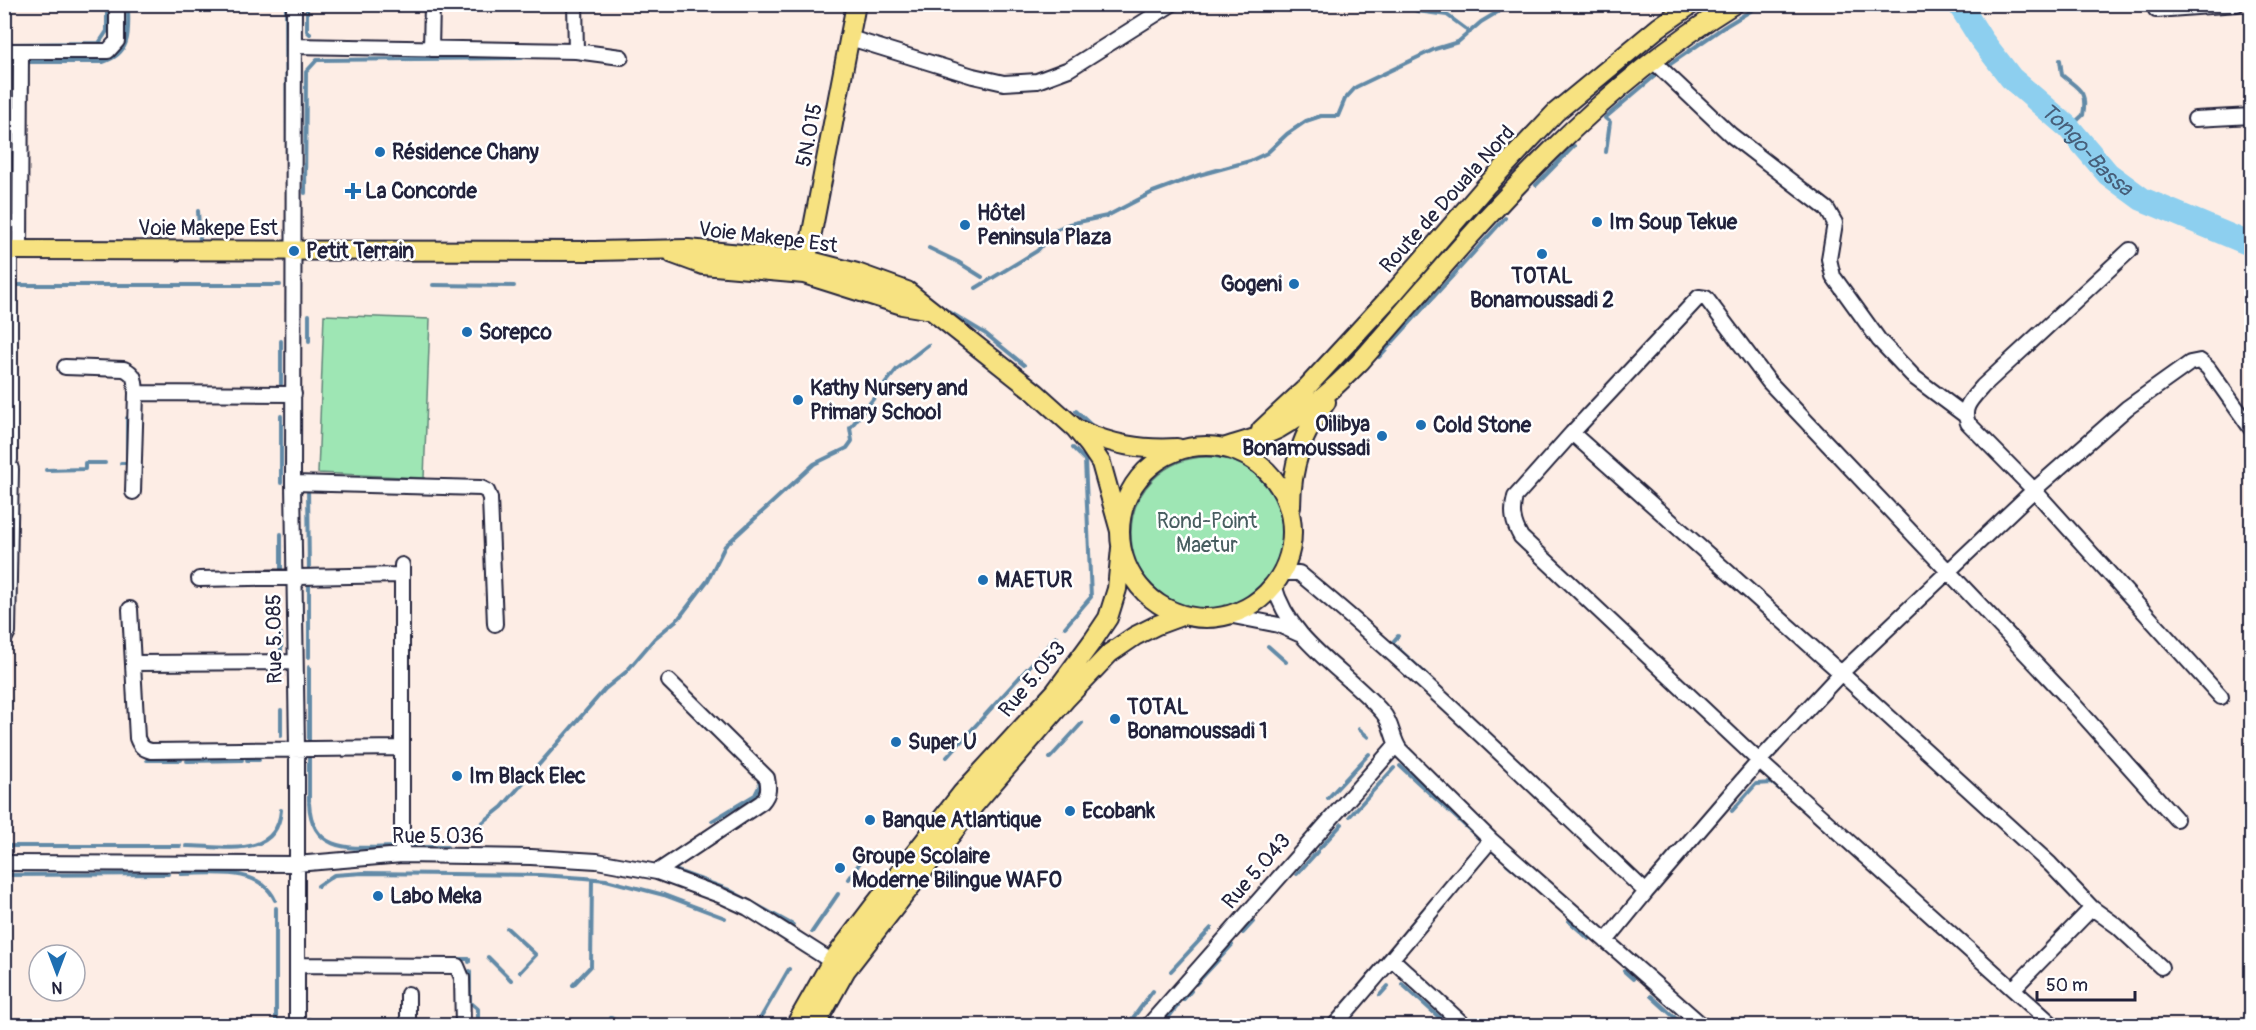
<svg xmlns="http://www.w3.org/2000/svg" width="2256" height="1030" font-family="Pangolin,sans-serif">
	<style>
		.green { fill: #9ee6b4; stroke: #608478; stroke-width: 1.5 }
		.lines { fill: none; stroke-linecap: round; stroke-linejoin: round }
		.stream { stroke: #628aa7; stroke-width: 4 }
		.river { stroke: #8dcfef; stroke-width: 24 }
		.minor-casing { stroke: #22223b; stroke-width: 18 }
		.major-casing { stroke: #22223b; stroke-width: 22 }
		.minor { stroke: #fff; stroke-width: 14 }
		.major { stroke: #f7e281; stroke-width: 18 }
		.poi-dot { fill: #1f6fb2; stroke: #fff; stroke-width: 2 }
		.labels { text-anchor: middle; stroke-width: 5; stroke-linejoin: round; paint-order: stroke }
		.street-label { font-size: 21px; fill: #22223b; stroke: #fff }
		.poi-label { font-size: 21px; font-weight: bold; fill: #22223b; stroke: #fff; text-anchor: start }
		.park-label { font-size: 21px; fill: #475d5f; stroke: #fff }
		.water-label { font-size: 22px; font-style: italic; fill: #475f7a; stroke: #fff }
	</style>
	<rect width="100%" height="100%" fill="#fdede5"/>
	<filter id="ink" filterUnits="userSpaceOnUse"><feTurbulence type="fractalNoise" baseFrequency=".0167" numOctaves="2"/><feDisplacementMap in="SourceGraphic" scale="12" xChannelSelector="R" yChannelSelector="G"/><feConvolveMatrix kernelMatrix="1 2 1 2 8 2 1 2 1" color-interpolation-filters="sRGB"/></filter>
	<g filter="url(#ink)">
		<path class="green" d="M324 315 430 319 424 478 318 473Z
			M1131 533a76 76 0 1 1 152 0a76 76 0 1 1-152 0Z"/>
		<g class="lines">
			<path class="stream" d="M286 4 287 166
				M307 4V31L310 34
				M1410 8 1417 11 1447 15 1470 32
				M4 44 99 43 107 31V4
				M2060 60 2062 75C2078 89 2088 90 2083 115L2069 128
				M24 62H103C133 53 128 30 128 4
				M1666 67 1724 27 1762 4
				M1606 152 1610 122 1605 118 1657 74
				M1536 185 1574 146
				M305 193 306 72 317 60 522 58
				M198 211 200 242
				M488 242H514
				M539 242H597
				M707 242 774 248
				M929 248 958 262 982 277
				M14 285H280
				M433 285 514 286
				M976 288 1037 251 1057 229 1069 224 1107 216 1153 192 1199 175 1250 161 1267 153 1287 134 1306 121 1321 116H1338L1345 99 1356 87 1435 49 1458 42 1481 22 1511 4
				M936 304 986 334 1024 365
				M309 315V341
				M1379 357 1505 218
				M281 384V341
				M1076 411 1092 426
				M121 463H127V418
				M46 470 85 469V463H105
				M281 483V416
				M308 487 309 572
				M281 534V573
				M1065 627 1091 597 1085 460 1073 448
				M281 634V655
				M1398 636 1392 643 1427 675
				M1268 646 1286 662
				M309 657V581
				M309 667V743
				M281 710V736
				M698 720 713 734
				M1359 729 1368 737
				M947 757 1056 637
				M1050 758 1082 723
				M147 760H181
				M247 760H259
				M187 761 242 760
				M1400 766 1484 843
				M1328 798 1369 754
				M309 801V753
				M309 803C312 858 358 847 399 847
				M1732 811 1756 784 1772 783 1783 792
				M1350 816 1394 768
				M712 821 755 795 760 785 758 776
				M465 841 482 823 502 807 605 689 626 672 655 638 679 618 708 580 725 546 814 464 847 448 852 441 850 428 897 369 928 345
				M4 846H180
				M186 846C222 846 277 860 281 810
				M406 847H447
				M1320 848 1342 824
				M1489 848 1501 858
				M1507 864 1518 873
				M669 868 729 890 793 925
				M181 874C213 874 259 866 275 900
				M1297 874 1318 851
				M4 875 168 874
				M849 879 865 855
				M318 886 334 875 363 873 540 875 585 878 606 880 664 895 725 918
				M276 908V1023
				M1569 921 1589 939
				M507 928 536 955 520 972
				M812 932 838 894
				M1243 933 1253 922
				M488 957 511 980
				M448 959H469V962
				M470 971V1002L478 1009V1024L528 1023
				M1171 971 1211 928
				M1624 971 1633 979
				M1196 984 1232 945
				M1402 984 1441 1019
				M573 985 591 966 592 879
				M1380 995 1388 986
				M1651 996 1684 1026
				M1183 1000 1191 991
				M611 1018 627 1026
				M309 1019V1026
				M1448 1025V1026
				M756 1026 789 969
				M1127 1026 1153 991
				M1162 1026 1178 1005"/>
			<path class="river" id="s1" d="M1959 4 1981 39 2011 78 2069 128 2108 174 2142 199 2252 245"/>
			<g class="minor-casing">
				<path id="minor" d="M294 4 293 483 297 748V1026
					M575 4 576 51
					M2156 10 2237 4
					M850 38 973 76 1004 83 1037 81 1069 69 1172 4
					M294 46 576 51 621 57
					M431 49 432 4
					M4 51H108L117 41V4
					M1652 60 1731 135 1827 209 1835 223 1829 259 1833 276 1879 340 1915 378 1966 416
					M2195 119 2252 116
					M20 250 21 51
					M2130 250 1983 386C1973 398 1961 407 1968 423L2034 490 2221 697
					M65 367 124 369C136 374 135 381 136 393L294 394
					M1572 433 1841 673 2050 864 2092 908 2013 989
					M10 460V250
					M293 483 481 488 487 491 490 498 495 624
					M133 492 136 393
					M402 565V855
					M1282 573H1299C1420 673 1532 784 1646 892L1759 761 2054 1026
					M199 579 402 575
					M1274 585C1289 642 1347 671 1383 713 1392 723 1392 739 1400 750L1491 840 1703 1026
					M130 609 137 738C140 746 143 749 151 751L402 748
					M1228 615 1279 625 1299 634
					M4 639 8 632 11 469 6 454
					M133 663 295 662
					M2176 819 2068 698 1769 382 1706 298 1699 297 1572 433 1515 497C1511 512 1513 523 1521 537L1759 761 1841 673 2034 490 2127 408 2190 363 2200 361 2208 368 2252 430
					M4 863 296 864 402 855 531 857 597 861 657 872 722 896 748 908 839 966
					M657 872 762 802C769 794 769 788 767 778L669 681
					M2092 908 2117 926 2161 967
					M1606 941 1646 892
					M1393 960 1465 1026
					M298 965 457 966 462 978 463 1026
					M408 994V1026
					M1148 1026 1396 745
					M1334 1026C1388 965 1438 902 1491 840"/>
			</g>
			<g class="major-casing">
				<path id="major" d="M4 250 595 251 688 249 807 260 857 273 907 291 1036 393 1075 428 1089 445 1101 463 1120 531
					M673 254 703 265 804 274 902 305 926 309
					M804 274 856 4
					M1079 430C1113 445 1140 450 1177 448
					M1261 430 1307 387 1391 296 1486 186 1556 112 1659 27 1692 4
					M1120 532a86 86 0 1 1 172 0a86 86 0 1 1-172 0Z
					M1223 448C1242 442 1263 437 1280 428 1310 411 1336 386 1360 362 1475 230 1583 97 1734 4
					M1291 507C1291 468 1302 433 1326 402
					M795 1026 832 961 873 907 962 793 1055 692 1094 639 1108 618 1117 589 1121 548
					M815 1026 846 970 975 804 1065 700 1110 653 1135 636 1157 625 1184 615"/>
			</g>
			<use href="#minor" class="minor"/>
			<use href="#major" class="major"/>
		</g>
	</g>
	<g class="poi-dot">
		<circle cx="380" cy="152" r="6"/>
		<path d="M350 182h6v6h6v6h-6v6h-6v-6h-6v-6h6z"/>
		<circle cx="1597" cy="222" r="6"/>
		<circle cx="965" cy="225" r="6"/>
		<circle cx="294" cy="251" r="6"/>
		<circle cx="1542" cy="254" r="6"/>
		<circle cx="1294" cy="284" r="6"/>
		<circle cx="467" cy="332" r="6"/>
		<circle cx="798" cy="400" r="6"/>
		<circle cx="1421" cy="425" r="6"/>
		<circle cx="1382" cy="436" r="6"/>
		<circle cx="983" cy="580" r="6"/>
		<circle cx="1115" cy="719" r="6"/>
		<circle cx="896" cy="742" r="6"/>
		<circle cx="457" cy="776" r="6"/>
		<circle cx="1070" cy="811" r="6"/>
		<circle cx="870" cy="820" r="6"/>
		<circle cx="840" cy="868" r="6"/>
		<circle cx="378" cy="896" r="6"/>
	</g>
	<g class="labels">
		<g class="street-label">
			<text transform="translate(809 135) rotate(-79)" y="7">5N.015</text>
			<text transform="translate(1447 199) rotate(-48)" y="7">Route de Douala Nord</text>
			<text x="208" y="235">Voie Makepe Est</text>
			<text transform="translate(768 237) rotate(7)" y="7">Voie Makepe Est</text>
			<text transform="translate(274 639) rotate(-91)" y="7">Rue 5.085</text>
			<text transform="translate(1032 679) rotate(-50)" y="7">Rue 5.053</text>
			<text x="438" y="843">Rue 5.036</text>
			<text transform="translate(1256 871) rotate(-49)" y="7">Rue 5.043</text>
		</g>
		<g class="poi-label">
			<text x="392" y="159">Résidence Chany</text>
			<text x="365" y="198">La Concorde</text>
			<text x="977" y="220">Hôtel<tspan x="977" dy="24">Peninsula Plaza</tspan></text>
			<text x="1609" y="229">Im Soup Tekue</text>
			<text x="306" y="258">Petit Terrain</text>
			<text x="1542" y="283" text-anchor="middle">TOTAL<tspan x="1542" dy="24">Bonamoussadi 2</tspan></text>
			<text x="1282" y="291" text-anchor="end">Gogeni</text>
			<text x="479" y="339">Sorepco</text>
			<text x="810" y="395">Kathy Nursery and<tspan x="810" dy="24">Primary School</tspan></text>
			<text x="1370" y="431" text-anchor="end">Oilibya<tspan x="1370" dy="24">Bonamoussadi</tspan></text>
			<text x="1433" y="432">Cold Stone</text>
			<text x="995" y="587">MAETUR</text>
			<text x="1127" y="714">TOTAL<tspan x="1127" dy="24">Bonamoussadi 1</tspan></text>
			<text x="908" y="749">Super U</text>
			<text x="469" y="783">Im Black Elec</text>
			<text x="1082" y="818">Ecobank</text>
			<text x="882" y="827">Banque Atlantique</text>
			<text x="852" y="863">Groupe Scolaire<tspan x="852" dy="24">Moderne Bilingue WAFO</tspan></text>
			<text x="390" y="903">Labo Meka</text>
		</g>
		<g class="park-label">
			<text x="1207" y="528">Rond-Point<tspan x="1207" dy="24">Maetur</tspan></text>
		</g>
		<g class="water-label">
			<text dy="8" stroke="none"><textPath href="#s1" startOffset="195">Tongo-Bassa</textPath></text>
		</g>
	</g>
	<rect width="2256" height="1030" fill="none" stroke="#fff" stroke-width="24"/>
	<rect x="12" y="12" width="2232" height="1006" fill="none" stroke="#22223b" stroke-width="2" filter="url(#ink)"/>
	<g transform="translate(57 973) rotate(180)"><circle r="28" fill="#ffffff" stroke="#a7a7b1" stroke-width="1.5"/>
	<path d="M0-4.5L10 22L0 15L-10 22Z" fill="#1f6fb2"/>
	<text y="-9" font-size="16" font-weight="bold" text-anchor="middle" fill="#22223b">N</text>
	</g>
	<path d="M2037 991v9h98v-9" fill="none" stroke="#22223b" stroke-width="3"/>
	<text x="2046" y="991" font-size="18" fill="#22223b" stroke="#ffffff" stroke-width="4.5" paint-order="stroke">50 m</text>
</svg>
